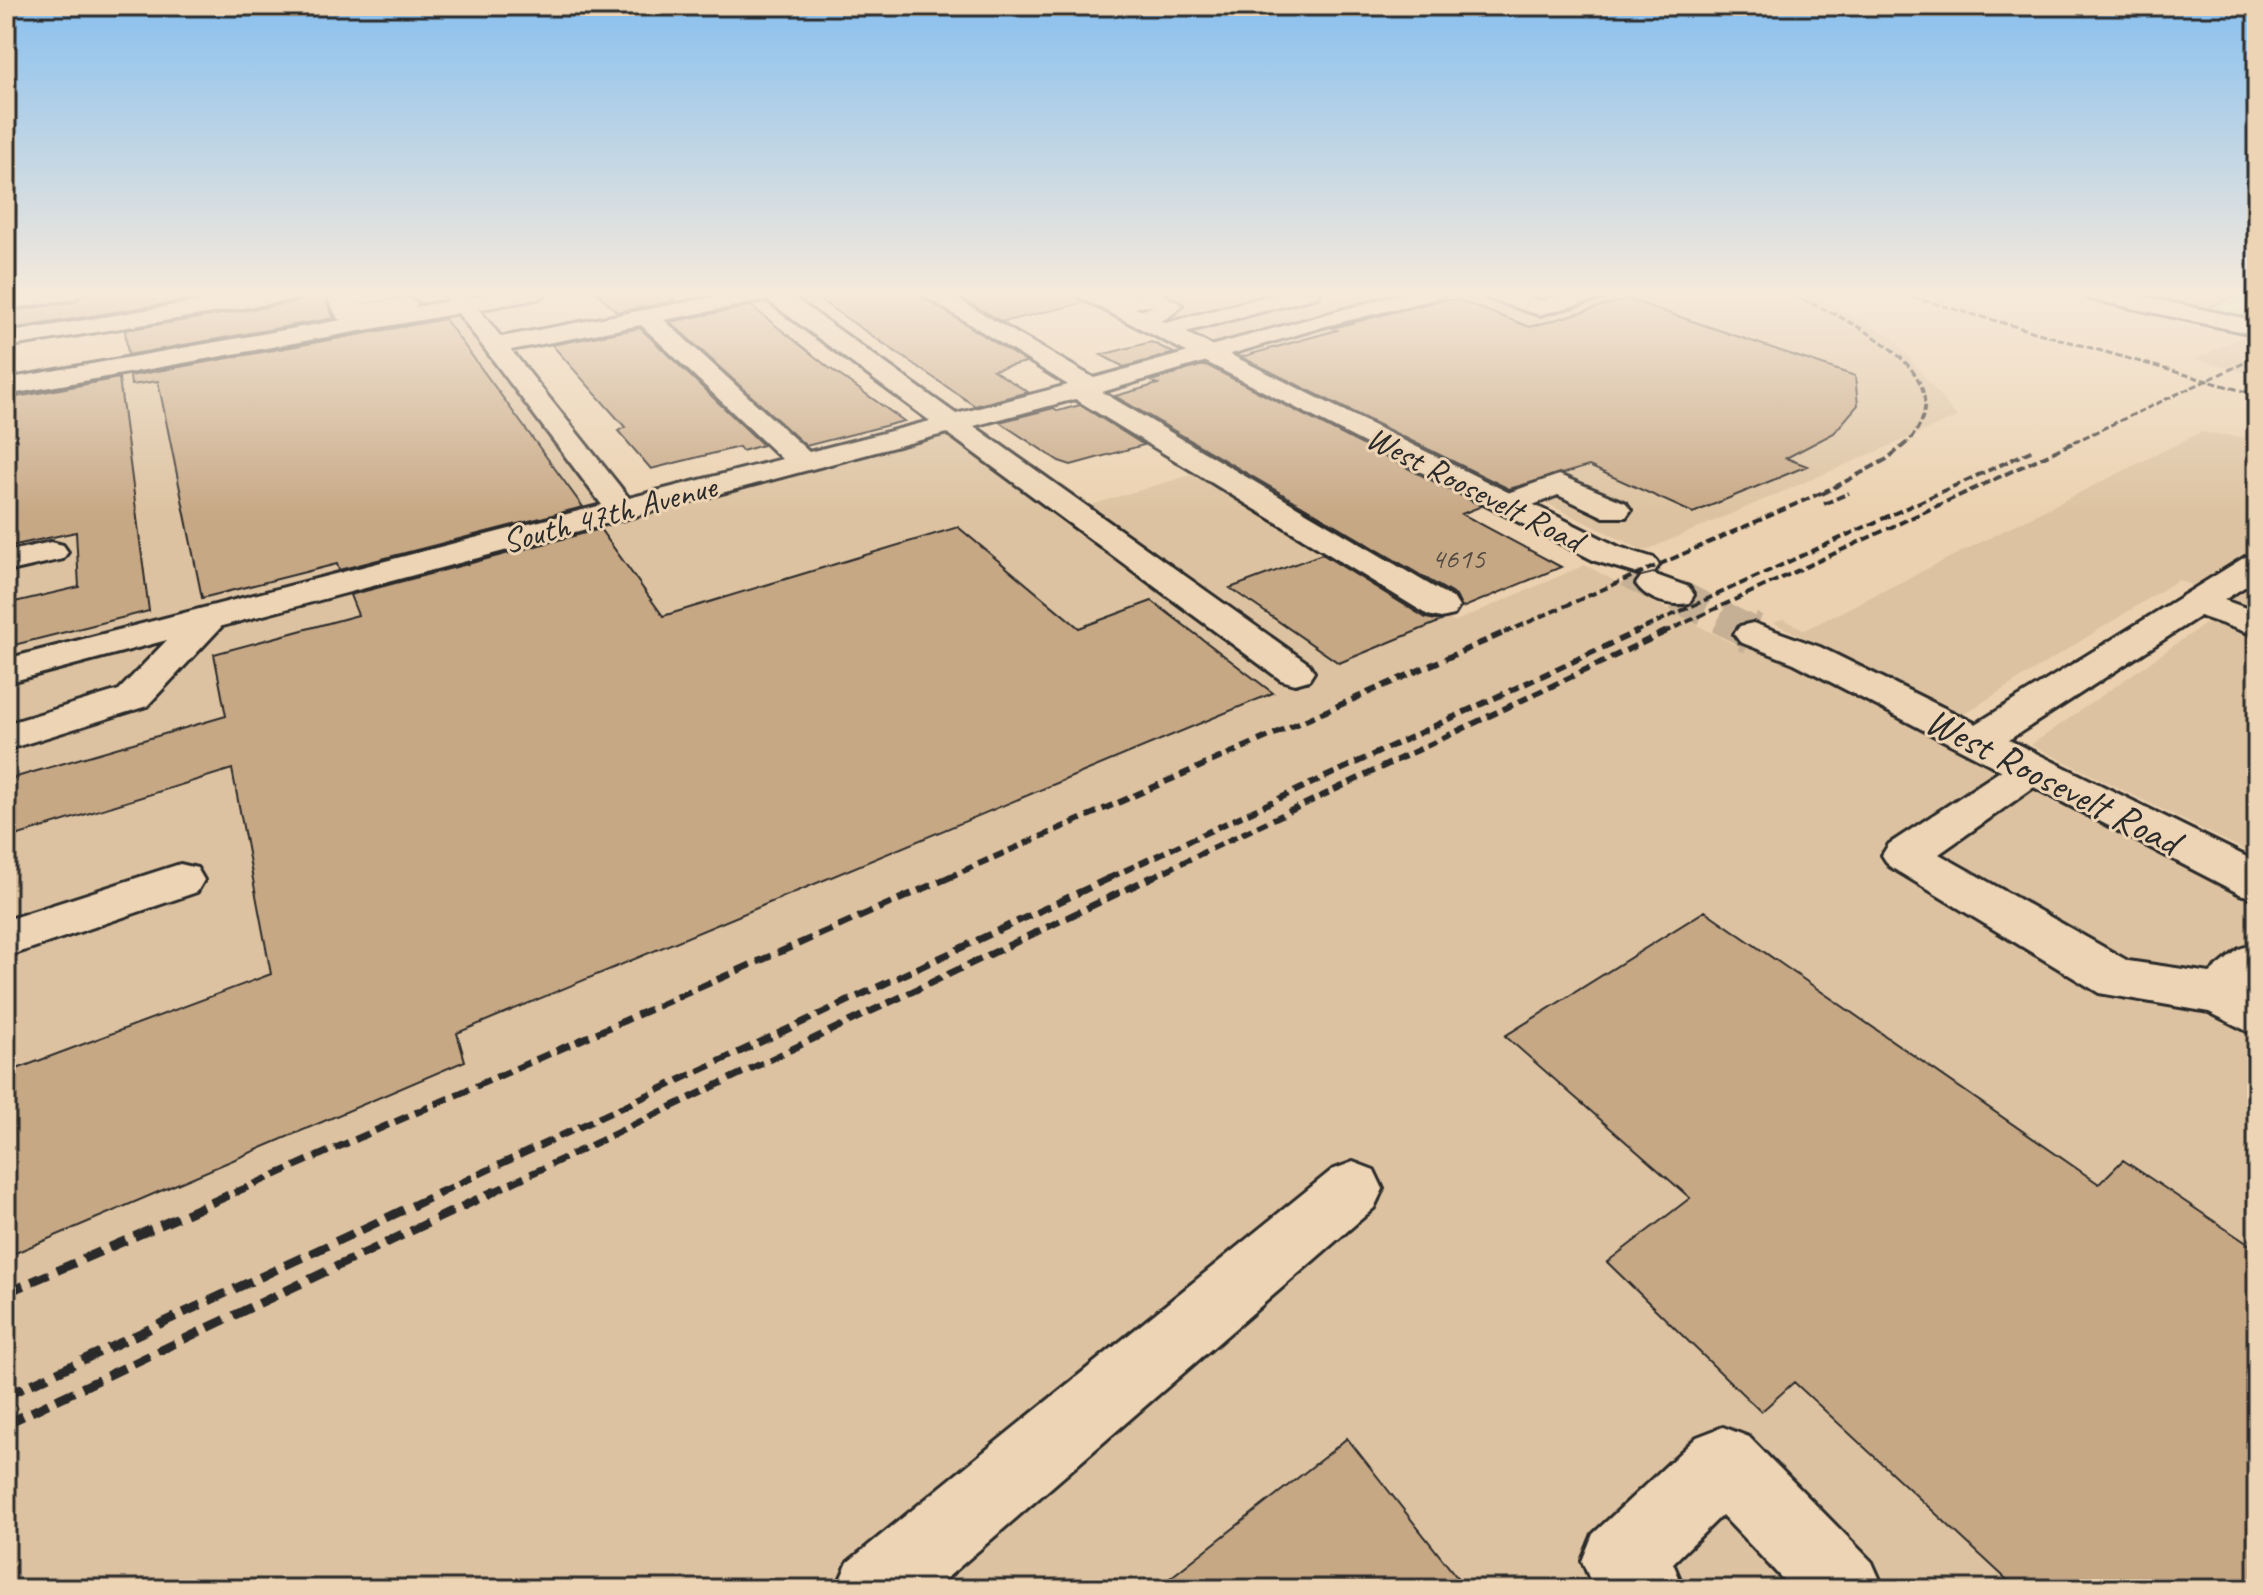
<svg xmlns="http://www.w3.org/2000/svg" width="2263" height="1595" font-family="Caveat,sans-serif">
	<style>
		.built { fill: #dcc2a0 }
		.green { fill: #c6eba4; stroke: #788b68; stroke-width: 2 }
		.building { fill: #c7a885; stroke: #2b2b2b; stroke-width: 2 }
		.lines { fill: none; stroke-linecap: round; stroke-linejoin: round }
		.major-tunnel-far1 { stroke: #c5b095; stroke-width: 33; stroke-dasharray: 33 16; stroke-linecap: butt }
		.major-tunnel { stroke: #c5b095; stroke-width: 42; stroke-dasharray: 42 21; stroke-linecap: butt }
		.minor-casing { stroke: #2b2b2b; stroke-width: 6 }
		.major-casing { stroke: #2b2b2b; stroke-width: 6 }
		.minor { fill: #ecd4b4; fill-rule: evenodd }
		.major { fill: #ecd4b4; fill-rule: evenodd }
		.rail-far4 { stroke: #2b2b2b; stroke-width: 3; stroke-dasharray: 7 3; stroke-linecap: butt }
		.rail-far3 { stroke: #2b2b2b; stroke-width: 4; stroke-dasharray: 9 4; stroke-linecap: butt }
		.rail-far2 { stroke: #2b2b2b; stroke-width: 6; stroke-dasharray: 11 6; stroke-linecap: butt }
		.rail-far1 { stroke: #2b2b2b; stroke-width: 7; stroke-dasharray: 15 7; stroke-linecap: butt }
		.rail { stroke: #2b2b2b; stroke-width: 9; stroke-dasharray: 19 9; stroke-linecap: butt }
		.labels { text-anchor: middle; stroke-width: 6; stroke-linejoin: round; paint-order: stroke }
		.far-number-label { font-size: 30px; fill: #524a42 }
		.far-street-label { font-size: 34px; fill: #2b2b2b; stroke: #ecd4b4 }
		.street-label { font-size: 40px; fill: #2b2b2b; stroke: #ecd4b4 }
	</style>
	<rect width="100%" height="100%" fill="#ebd1af"/>
	<filter id="ink" filterUnits="userSpaceOnUse"><feTurbulence type="fractalNoise" baseFrequency=".0125" numOctaves="2"/><feDisplacementMap in="SourceGraphic" scale="16" xChannelSelector="R" yChannelSelector="G"/><feConvolveMatrix kernelMatrix="1 2 1 2 8 2 1 2 1" color-interpolation-filters="sRGB"/></filter>
	<g filter="url(#ink)">
		<path class="built" d="M1115 292H1800L1892 336 1957 417 1644 551Z
			M2114 292H2242L2207 309 2257 321V324Z
			M456 315 614 522 954 434 1057 515 1201 472 1454 622 1585 565 1733 644 1744 639 2257 903V1589H6V397Z
			M2244 336 2257 338V384L2243 381 2253 375 2195 359Z
			M2201 432 2257 439V610L2178 580 1962 715 1774 623 1783 619 1805 630Z
			M2212 619 2257 637V856L2031 745Z"/>
		<path class="green" d="M2242 292H2257V321L2206 309Z"/>
		<path class="building" d="M88 292H194L195 299 6 330V312L74 302Z
			M310 292H332L326 301 334 318 128 355 125 330 296 302Z
			M596 292H664L675 301 617 312Z
			M808 292H915L1026 362 993 370 1028 392 975 406Z
			M951 292H1073L1084 303 1002 322Z
			M1627 299 1855 376 1858 405 1834 433 1786 458 1807 466 1693 513 1589 466 1509 489 1241 357 1337 330 1332 328 1441 300H1458L1530 327Z
			M751 306 828 367 904 421 806 446 670 322Z
			M445 319 583 507 339 570 337 564 202 598 158 381 131 385 130 376Z
			M640 328 763 445 742 451 739 447 651 469 618 431 625 427 552 345Z
			M1151 342 1174 353 1124 367 1101 355Z
			M1200 366H1208L1482 506 1462 514 1561 567 1462 608 1456 596 1115 396 1158 384 1151 381Z
			M119 378 149 611 6 647V604L79 587 76 532 6 547V399Z
			M1080 405 1144 445 1071 465 1059 461 999 422 1054 408 1058 411Z
			M958 527 1079 628 1152 601 1273 693 457 1033 465 1061 6 1257V1073L271 974 232 769 6 839V780L226 716 214 654 358 615 350 595 600 529 663 616Z
			M1322 554 1426 618 1441 621 1339 663 1230 588Z
			M1705 911 2099 1184 2123 1160 2257 1250V1589H2017L1794 1382 1761 1412 1607 1262 1690 1198 1505 1036Z
			M1347 1438 1466 1589H1156L1332 1451Z"/>
		<g class="lines">
			<path class="major-tunnel-far1" d="M1629 571 1653 584
				M1676 595 1751 633"/>
			<path class="major-tunnel" d="M1747 631 1753 634"/>
			<g class="minor-casing">
				<path id="minor" d="M28 292H85L74 299 6 309V295Z
					M255 292H307L296 299 6 347V333Z
					M348 292H400L397 297 354 306 407 297 418 304 407 311 346 321 338 319 329 300 332 295Z
					M442 292H465L501 337 740 292H786L956 414 1068 385 918 292H945L1094 378 1407 292H1445L1442 297 1326 326 1102 392 1454 599 1459 607 1454 615 1441 618 1428 615 1075 399 974 426 1309 664 1314 672 1309 680 1295 684 1281 680 947 433 222 626 147 706 6 750V724L119 690 167 640 6 683V659L602 505ZM767 300 930 421 809 452 664 320ZM641 325 782 459 629 498 511 350Z
					M1160 292 1182 305C1170 320 1150 328 1132 324L1128 319 1132 314 1154 306 1108 309 1097 302 1108 295Z
					M1283 292H1320L1317 297 1163 338 1151 331 1154 326Z
					M1481 292H1514L1540 301 1573 292H1610L1607 297 1539 315 1484 297Z
					M2079 292H2121L2257 321V335L2090 299Z
					M1559 475 1626 503 1631 510 1626 517H1604L1558 495 1518 511H1496L1491 504 1496 497Z
					M51 542 63 545 68 552 63 559 6 572V552Z
					M2257 554V579L2224 600 2257 612V636L2200 616 1993 750 1978 754 1963 750 1957 741 1963 732 2245 557Z
					M2032 756 2047 760 2053 769 2047 778 1939 854 2128 961 2210 973 2239 949 2257 943V1036L2209 1012 2099 993 1889 866 1882 855 1889 844 2017 760Z
					M180 864 197 868 204 880 197 892 6 957V920Z
					M1353 1162 1374 1170 1383 1189 1374 1208 934 1589H836L848 1562 1332 1170Z
					M1723 1427 1749 1437 1872 1562 1884 1589H1792L1722 1515 1673 1563 1684 1589H1594L1582 1561 1593 1534 1697 1437Z"/>
			</g>
			<g class="major-casing">
				<path id="major" d="M500 292H548L537 299 6 395V379Z
					M1076 292H1104L1619 547 1654 558 1659 565 1654 572 1642 575 1595 561 1079 297Z
					M1653 574 1689 587 1694 595 1689 603C1670 607 1647 600 1636 584L1641 577Z
					M1753 623 1820 647 2257 862V899L2240 894 1794 663 1740 642 1734 634 1740 626Z"/>
			</g>
			<use href="#minor" class="minor"/>
			<use href="#major" class="major"/>
			<path class="rail-far4" d="M1784 292C1836 313 1972 370 1908 442
				M1894 292 2257 395
				M2074 442 2257 357"/>
			<path class="rail-far3" d="M1822 494 1887 459 1910 440
				M1824 504 1849 493
				M1504 633 1830 489
				M1633 633 2033 450
				M1663 633 2079 440"/>
			<path class="rail-far2" d="M947 878 1508 631
				M1109 878 1638 631
				M1150 878 1667 631"/>
			<path class="rail-far1" d="M234 1193 952 876
				M439 1193 1114 876
				M491 1193 1154 876"/>
			<path class="rail" d="M6 1293 238 1191
				M6 1396 444 1191
				M6 1424 495 1191"/>
		</g>
	</g>
	<linearGradient id="sky" x2="0" y2="1"><stop stop-color="#89c0ef"/><stop offset="0.57" stop-color="#f6eadb"/><stop offset="1" stop-color="#f6eadb" stop-opacity="0"/></linearGradient>
	<rect width="2263" height="515" fill="url(#sky)"/>
	<g class="labels">
		<g class="far-number-label">
			<text x="1458" y="568">4615</text>
		</g>
		<g class="far-street-label">
			<text transform="translate(1475 488) rotate(27)" y="12">West Roosevelt Road</text>
			<text transform="translate(609 513) rotate(-15)" y="12">South 47th Avenue</text>
		</g>
		<g class="street-label">
			<text transform="translate(2053 780) rotate(27)" y="14">West Roosevelt Road</text>
		</g>
	</g>
	<rect width="2263" height="1595" fill="none" stroke="#ecd4b4" stroke-width="32"/>
	<rect x="16" y="16" width="2231" height="1563" fill="none" stroke="#2b2b2b" stroke-width="3" filter="url(#ink)"/>
</svg>
